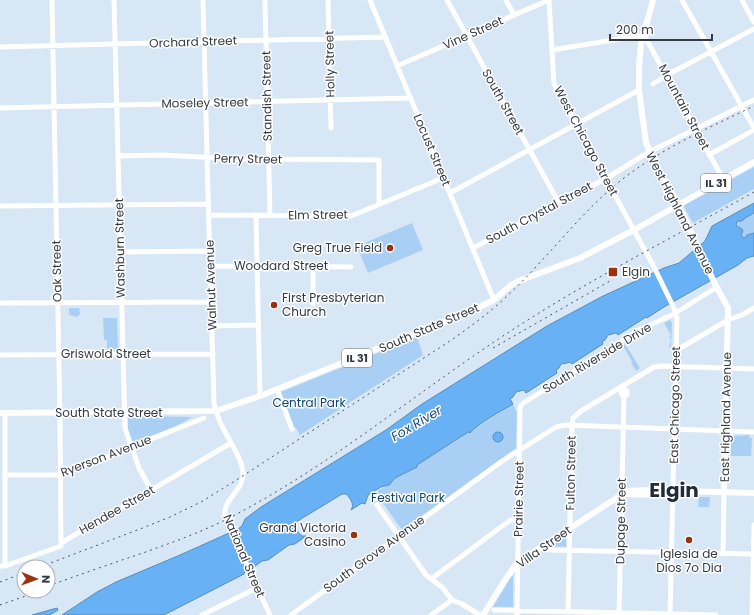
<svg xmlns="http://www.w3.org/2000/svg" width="754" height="615" font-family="Poppins,sans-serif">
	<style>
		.green { fill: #a9d0f4 }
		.water { fill: #67b1f4; stroke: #588dbe }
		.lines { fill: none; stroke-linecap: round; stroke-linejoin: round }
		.minor { stroke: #fff; stroke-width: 5 }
		.major { stroke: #fff; stroke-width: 6 }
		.rail { stroke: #4b525a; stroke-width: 1; stroke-dasharray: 2 4; stroke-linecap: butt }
		.poi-dot { fill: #9a330f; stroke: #fff; stroke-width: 1.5 }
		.labels { text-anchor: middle; stroke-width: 3; stroke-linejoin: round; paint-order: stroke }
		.shield { fill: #fff; stroke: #71757a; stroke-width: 1 }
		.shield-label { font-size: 11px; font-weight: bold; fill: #343a41 }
		.street-label { font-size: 12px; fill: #343a41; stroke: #fff }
		.poi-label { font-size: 12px; fill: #343a41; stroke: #fff; text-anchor: end }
		.park-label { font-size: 12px; fill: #0c446f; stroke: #fff }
		.water-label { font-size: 13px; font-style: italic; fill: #134874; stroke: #fff }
		.town-label { font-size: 20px; font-weight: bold; fill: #202c38; stroke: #fff }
	</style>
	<rect width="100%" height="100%" fill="#d7e7f6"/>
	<path class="green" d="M754 167V189L693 223 684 207 685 205Z
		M754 213V233L747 235 745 238H743L741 234 743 232 742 229 737 227 736 223 739 221H742L745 218Z
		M412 223 423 250 368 273 357 246Z
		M69 308H79L80 314 77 317 69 315Z
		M103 318H117L118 349H107V340H104Z
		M670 320 672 323 671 349H670L669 347 671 340 669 336 671 335 664 323Z
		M417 337 423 355 300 435 296 428 294 427 281 392Z
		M625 344 640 368 636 371 631 363 632 361 623 346Z
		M513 404 517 413 516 448 402 530 375 492 389 485 393 479Z
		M128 416 193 417 176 426 132 443 128 431Z
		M749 435 750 438H752L751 456H731V438H733L734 436Z
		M699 497H710L709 507H698Z
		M566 536V547L550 546Z
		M513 576V607H493L511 577Z"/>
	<path class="water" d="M754 203V213L745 218 742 221H737L736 225 738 227 742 229 743 232 741 234 743 238H745L747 235 754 233V256L747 258 738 265 664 307 647 318 646 317 618 335 616 333 608 335 605 340 602 342 603 344 572 364 570 362 567 363 561 364 559 368 556 370 557 373 526 393 524 390 516 392 513 397 510 399 513 404C501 411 477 424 470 433L468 432 417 465V467L395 478 389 485 381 487 368 495 365 504 362 503 351 510C355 504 350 498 346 494H342L296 522C294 528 298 533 302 536H306L295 544 289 545 268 560 262 561 254 567 245 571 244 574 164 615H62L97 592 116 582 180 555 238 529 242 526 245 519 261 507 386 430 422 404 547 326 603 296 664 268 679 263 705 241 712 226Z
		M493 437a5 5 0 1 1 10 0a5 5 0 1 1-10 0Z
		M57 608 58 610 50 615H32Z"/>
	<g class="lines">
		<path class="minor" d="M114 0 125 428 139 468 151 490
			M203 0 207 157
			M265 0 270 215
			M328 0 331 128
			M370 0 494 300
			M447 0 559 203
			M506 0 514 15
			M549 0 554 84 652 263 674 308 677 318 670 615
			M682 0 754 128
			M742 0 754 22
			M0 47 385 37
			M552 50 644 35 723 179
			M397 66 549 0
			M653 84 667 75 754 29
			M0 108 411 98
			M709 155 754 130
			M118 156 161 155 241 159 379 160V204
			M207 158 214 403C217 421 228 436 236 452 239 458 243 465 243 473 244 491 222 499 225 517L270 615
			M450 193 639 90
			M0 206 209 204
			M209 215 351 216 443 178
			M256 215 260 396
			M473 248 605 179 649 152 754 100
			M120 252 210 251
			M211 266 351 267
			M313 267V304
			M0 303 212 302
			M212 326 258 325
			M677 350 728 320 742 315 754 308
			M0 355 213 354
			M277 389 292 429
			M5 413V566
			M5 475H61L204 418
			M377 505 426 575 443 588 452 600 462 604 480 615
			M61 543 231 443
			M549 550 753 554
			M723 554 724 492
			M0 566H5L61 546 60 418 52 0
			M431 579 505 524 511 520H518
			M494 610 716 615
			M202 615 257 588
			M291 615 501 462 556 427 566 425 754 432
			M431 615 452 600
			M517 615 520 408 522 404 639 330 674 314 717 287
			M568 615 572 426 573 418 581 411 654 367 663 366 754 369
			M619 615 624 396 622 395 621 393 624 389 627 391V395L624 396
			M752 615 754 525"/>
		<path class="major" d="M653 0 641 44 639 66V90L646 143 655 164 678 204 715 284 728 308 724 492
			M0 413 216 411 260 396 471 311 494 300 511 285 519 281 580 258 634 230 754 162
			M622 494 663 495H669L673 491
			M483 615 507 577 517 563 627 491 646 490 754 493"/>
		<path class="rail" d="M493 348 610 281
			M40 567 140 529 170 517 201 502 238 479 453 339C471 326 489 313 505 298 541 265 570 226 606 193 649 154 702 131 754 106
			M0 582 24 573
			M48 586C79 575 110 564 140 554 171 543 202 532 231 517 328 467 412 396 503 336 583 283 670 239 754 192
			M0 605 40 591"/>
	</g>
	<g class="poi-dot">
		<circle cx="390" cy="248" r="4"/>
		<rect x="608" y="267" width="10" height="10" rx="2"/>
		<circle cx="274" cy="305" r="4"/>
		<circle cx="354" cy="535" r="4"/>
		<circle cx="689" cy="540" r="4"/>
	</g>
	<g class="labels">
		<g class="shield">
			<rect x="701" y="174" width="30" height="18" rx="3"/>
			<rect x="342" y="349" width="30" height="18" rx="3"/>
		</g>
		<g class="shield-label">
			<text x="716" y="187">IL 31</text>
			<text x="357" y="362">IL 31</text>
		</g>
		<g class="street-label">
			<text transform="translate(473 33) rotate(-24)" y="4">Vine Street</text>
			<text transform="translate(193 42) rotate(-2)" y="4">Orchard Street</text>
			<text transform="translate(330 64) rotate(-91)" y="4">Holly Street</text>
			<text transform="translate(267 96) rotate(-91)" y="4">Standish Street</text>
			<text transform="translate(503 102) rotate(61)" y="4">South Street</text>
			<text transform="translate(205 103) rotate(-1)" y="4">Moseley Street</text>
			<text transform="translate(684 107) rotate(62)" y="4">Mountain Street</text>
			<text transform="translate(586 141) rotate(62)" y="4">West Chicago Street</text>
			<text transform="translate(432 150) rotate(67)" y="4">Locust Street</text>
			<text transform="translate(248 159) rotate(1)" y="4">Perry Street</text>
			<text transform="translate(539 213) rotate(-28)" y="4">South Crystal Street</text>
			<text transform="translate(680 213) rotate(63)" y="4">West Highland Avenue</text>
			<text transform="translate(318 215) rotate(-1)" y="4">Elm Street</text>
			<text transform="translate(120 248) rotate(-91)" y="4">Washburn Street</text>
			<text x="281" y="270">Woodard Street</text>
			<text transform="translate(57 271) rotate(-91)" y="4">Oak Street</text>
			<text transform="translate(211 285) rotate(-92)" y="4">Walnut Avenue</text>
			<text transform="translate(429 328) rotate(-23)" y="4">South State Street</text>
			<text x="106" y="358">Griswold Street</text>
			<text transform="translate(597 358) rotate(-31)" y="4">South Riverside Drive</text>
			<text transform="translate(675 405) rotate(-89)" y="4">East Chicago Street</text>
			<text x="109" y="417">South State Street</text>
			<text transform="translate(726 417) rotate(-89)" y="4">East Highland Avenue</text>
			<text transform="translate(106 456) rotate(-21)" y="4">Ryerson Avenue</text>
			<text transform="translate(571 473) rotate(-89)" y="4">Fulton Street</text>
			<text transform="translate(519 499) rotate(-89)" y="4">Prairie Street</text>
			<text transform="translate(117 510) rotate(-30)" y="4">Hendee Street</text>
			<text transform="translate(621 521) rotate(-89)" y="4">Dupage Street</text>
			<text transform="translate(544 547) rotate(-35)" y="4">Villa Street</text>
			<text transform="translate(374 554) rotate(-36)" y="4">South Grove Avenue</text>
			<text transform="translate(244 556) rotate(67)" y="4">National Street</text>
		</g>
		<g class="poi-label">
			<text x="382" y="252">Greg True Field</text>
			<text x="622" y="276" text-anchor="start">Elgin</text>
			<text x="282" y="302" text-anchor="start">First Presbyterian<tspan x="282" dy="14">Church</tspan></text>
			<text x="346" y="532">Grand Victoria<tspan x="346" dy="14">Casino</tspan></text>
			<text x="689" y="558" text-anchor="middle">Iglesia de<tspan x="689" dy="14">Dios 7o Dia</tspan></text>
		</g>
		<g class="park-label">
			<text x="309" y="407">Central Park</text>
			<text x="408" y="502">Festival Park</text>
		</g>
		<g class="water-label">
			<text transform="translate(416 423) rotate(-31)" y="5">Fox River</text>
		</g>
		<g class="town-label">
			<text x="674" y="497">Elgin</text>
		</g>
	</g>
	<g transform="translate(36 579) rotate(91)"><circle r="19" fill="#ffffff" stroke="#aeb0b3"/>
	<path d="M0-3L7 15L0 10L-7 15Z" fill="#9a330f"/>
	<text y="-6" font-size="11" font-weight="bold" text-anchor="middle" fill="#343a41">N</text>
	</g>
	<path d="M610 34v6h102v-6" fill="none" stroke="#343a41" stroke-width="2"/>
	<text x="616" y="34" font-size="12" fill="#343a41" stroke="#ffffff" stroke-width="3" paint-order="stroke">200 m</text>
</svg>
